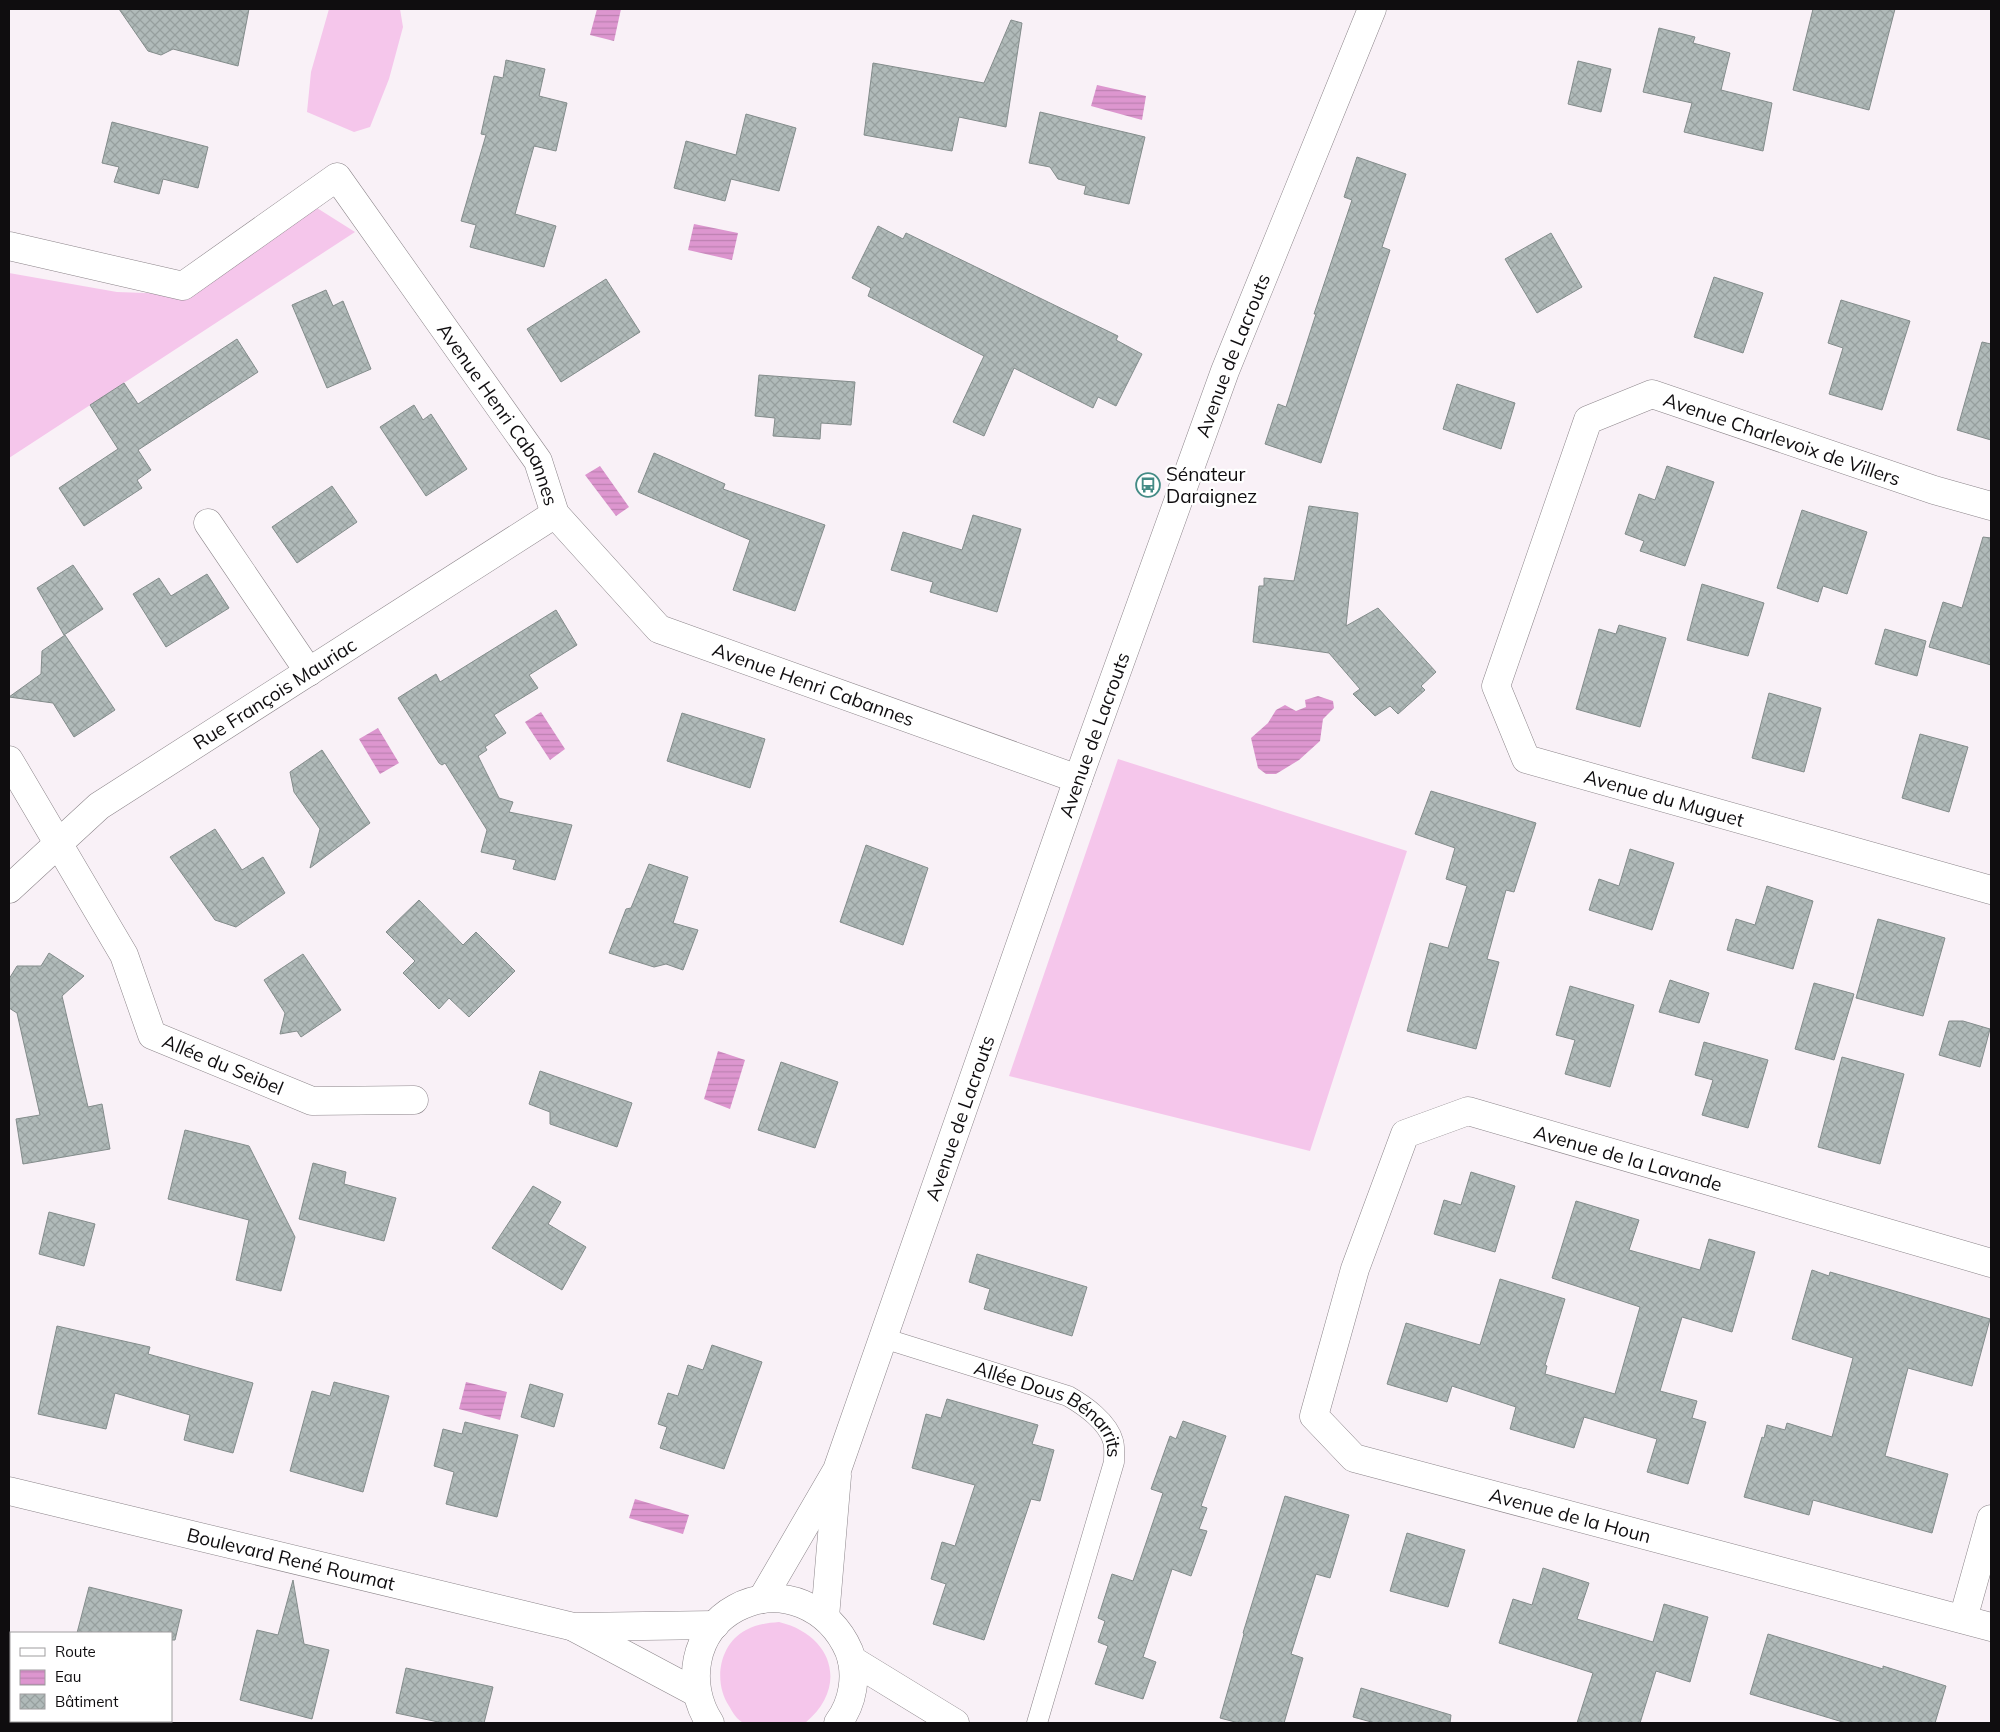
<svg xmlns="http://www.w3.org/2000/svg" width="2000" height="1732" font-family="Mulish,sans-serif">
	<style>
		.grass { fill: #f5c6eb }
		.water { fill: url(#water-rules) }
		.building { fill: url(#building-cross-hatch); stroke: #838c8b }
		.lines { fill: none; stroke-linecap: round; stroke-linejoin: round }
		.service-casing { stroke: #8c858a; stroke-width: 21 }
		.minor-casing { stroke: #8c858a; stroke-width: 29 }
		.tertiary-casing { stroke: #8c858a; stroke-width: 29 }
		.service { stroke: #fff; stroke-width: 20 }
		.minor { stroke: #fff; stroke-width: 28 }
		.tertiary { stroke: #fff; stroke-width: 28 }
		.labels { text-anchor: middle; stroke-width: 4.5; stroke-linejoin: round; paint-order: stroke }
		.street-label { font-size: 19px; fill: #0f0d0f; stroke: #fff }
		.poi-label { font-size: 19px; fill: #0f0d0f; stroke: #fff; text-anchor: start }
	</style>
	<defs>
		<pattern id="water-rules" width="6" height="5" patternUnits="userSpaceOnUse" patternTransform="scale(1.25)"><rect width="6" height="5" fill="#dd96cf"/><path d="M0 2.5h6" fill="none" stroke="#bc80b1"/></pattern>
		<pattern id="building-cross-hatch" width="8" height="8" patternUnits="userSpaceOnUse" patternTransform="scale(1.25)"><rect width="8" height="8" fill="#b0bab9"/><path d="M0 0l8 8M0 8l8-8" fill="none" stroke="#969f9e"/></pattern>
	</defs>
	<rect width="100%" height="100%" fill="#f9f1f7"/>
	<path class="grass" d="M329 9H400L403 27 389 79 370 127 354 132 307 112 311 72Z
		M317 208 355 232 9 458V273L117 292 173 294Z
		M1118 759 1407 851 1310 1151 1009 1076Z
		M779 1622C833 1635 849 1687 805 1723 795 1723 751 1726 744 1723 737 1720 733 1713 729 1706 713 1682 719 1644 746 1630 757 1624 767 1623 779 1622Z"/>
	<path class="water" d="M597 9H621L614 41 590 35Z
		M1097 85 1146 96 1142 120 1091 106Z
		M694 224 738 233 732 260 688 250Z
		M600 466 629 507 616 516 585 475Z
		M1318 696 1333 701 1334 708 1323 719 1320 741 1299 760 1276 774H1266L1258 768 1251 738 1268 723 1276 710 1285 705 1296 711 1306 707 1305 700Z
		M541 712 565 749 550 760 525 722Z
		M378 728 399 763 380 774 359 739Z
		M718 1051 745 1060 730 1109 704 1099Z
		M466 1382 507 1392 500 1420 459 1409Z
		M635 1499 689 1515 683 1534 629 1518Z"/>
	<path class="building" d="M119 9H249L238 66 173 49 161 55 148 51Z
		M1813 9H1895L1869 110 1793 90Z
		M1011 20 1022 23 1006 127 959 117 952 151 864 135 873 63 984 83Z
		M1659 28 1695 37 1693 43 1730 53 1721 90 1772 103 1763 151 1684 132 1692 103 1643 92Z
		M506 60 545 69 539 96 567 103 556 151 534 146 515 214 556 226 544 267 470 247 476 225 461 221 486 135 481 134 494 76 503 78Z
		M1578 61 1611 69 1601 112 1568 104Z
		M1040 112 1145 137 1129 204 1084 194 1086 186 1058 179 1050 167 1029 163Z
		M746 114 796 128 779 191 731 179 725 201 674 188 686 141 736 155Z
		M112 122 208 147 198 188 163 179 159 194 114 182 119 167 102 163Z
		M1357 157 1406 174 1382 247 1390 250 1321 463 1265 444 1278 404 1286 407 1316 314H1314L1352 200 1344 197Z
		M878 226 903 239 906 233 1118 336 1116 340 1142 354 1116 406 1098 397 1093 408 1014 368 984 436 953 422 984 356 868 296 871 288 852 278Z
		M1551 233 1582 287 1537 313 1505 259Z
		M1714 277 1763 293 1743 353 1694 337Z
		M606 279 640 332 561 382 527 329Z
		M326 290 333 306 343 301 371 369 327 388 292 305Z
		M1841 300 1910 321 1882 410 1829 394 1843 348 1828 343Z
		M237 339 258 372 138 450 151 470 137 480 142 488 84 526 59 488 118 449 90 405 124 383 138 404Z
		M1982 342 1991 344V440L1957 430Z
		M759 375 855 382 851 425 821 423 820 439 773 436 775 418 755 416Z
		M1457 384 1515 403 1501 449 1443 429Z
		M414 405 423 420 431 414 467 469 426 496 380 427Z
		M654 453 725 484 723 489 825 525 795 611 733 590 750 540 638 492Z
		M1667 466 1714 482 1685 566 1640 551 1644 541 1625 534 1639 494 1655 500Z
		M332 486 357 522 297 563 272 527Z
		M1309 506 1358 513 1346 626 1378 608 1436 672 1421 686 1425 690 1398 714 1390 706 1375 716 1353 694 1360 689 1329 653 1253 642 1259 586H1264V578L1294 581Z
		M1802 510 1867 532 1847 594 1823 586 1818 602 1777 588Z
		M973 515 1021 529 997 612 930 592 933 582 891 570 903 532 962 550Z
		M1983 537 1991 538V665L1929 647 1943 602 1962 608Z
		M73 565 103 609 64 635 37 588Z
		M207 574 229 608 166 647 133 594 159 578 171 596Z
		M1702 584 1764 603 1748 656 1687 640Z
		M556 610 577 645 529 675 538 688 494 715 506 733 485 747 487 750 478 756 499 798 513 802 509 812 572 825 555 880 513 869 516 860 481 852 487 830 445 763 442 765 439 763 398 698 436 674 440 682Z
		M1619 625 1666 638 1640 727 1576 709 1599 629 1616 634Z
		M1885 629 1926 641 1917 676 1875 664Z
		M65 635 115 710 74 737 53 703 9 697 41 674 42 651Z
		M1769 693 1821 708 1804 772 1752 758Z
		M682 713 765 739 750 788 667 761Z
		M1920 734 1968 747 1949 812 1902 798Z
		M322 750 370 823 310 868 320 829 294 792 290 772Z
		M1431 791 1536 823 1514 892 1506 890 1487 959 1499 962 1476 1049 1407 1031 1430 943 1448 948 1467 886 1446 879 1455 848 1415 834Z
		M215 829 242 870 263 857 285 893 236 927 215 920 170 857Z
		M866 845 928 868 903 945 840 922Z
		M1630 849 1674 863 1652 930 1589 910 1599 879 1619 886Z
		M649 864 688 877 673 923 698 930 683 970 666 964 654 967 609 953 626 909 631 908Z
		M1767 886 1813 901 1793 969 1727 950 1736 919 1755 925Z
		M419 900 463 945 476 932 515 971 469 1017 449 998 439 1009 403 973 415 961 386 932Z
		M1878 919 1945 938 1923 1016 1856 998Z
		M49 953 84 976 62 996 88 1107 102 1104 110 1149 23 1164 16 1119 40 1115 17 1013 9 1008V979L17 966H41Z
		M303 954 341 1010 301 1037 297 1031 280 1034 285 1013 264 980Z
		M1670 980 1709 993 1699 1023 1659 1012Z
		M1814 983 1854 994 1834 1060 1795 1049Z
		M1570 986 1634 1005 1610 1087 1565 1074 1575 1040 1556 1035Z
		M1949 1021H1963L1990 1029 1980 1067 1939 1055Z
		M1704 1042 1768 1060 1748 1128 1702 1115 1713 1080 1695 1075Z
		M1842 1057 1904 1074 1880 1164 1818 1147Z
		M781 1062 838 1082 815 1148 758 1130Z
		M540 1071 632 1103 617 1147 550 1124V1112L529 1104Z
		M185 1130 249 1146 295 1237 281 1291 236 1280 249 1220 168 1199Z
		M313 1163 346 1172 344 1184 396 1198 384 1241 299 1219Z
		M1471 1172 1515 1186 1495 1252 1434 1234 1444 1200 1461 1205Z
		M533 1186 561 1202 548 1224 586 1247 562 1290 492 1248Z
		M1576 1201 1639 1220 1629 1250 1700 1270 1709 1239 1755 1252 1732 1332 1682 1317 1660 1391 1697 1401 1692 1418 1706 1422 1688 1484 1647 1472 1657 1439 1584 1417 1574 1448 1510 1429 1516 1407 1452 1386 1447 1402 1387 1384 1406 1323 1480 1345 1500 1279 1565 1299 1545 1365 1547 1366 1545 1374 1615 1394 1640 1307 1552 1278Z
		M49 1212 95 1224 84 1266 39 1254Z
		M977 1254 1087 1287 1072 1336 984 1309 990 1289 969 1282Z
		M1812 1270 1829 1276 1830 1272 1990 1319 1972 1386 1908 1368 1885 1456 1948 1474 1932 1533 1813 1500 1809 1515 1744 1497 1762 1437 1764 1438 1767 1425 1785 1430 1787 1423 1832 1437 1853 1358 1792 1339Z
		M57 1326 150 1347 148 1354 253 1383 233 1453 184 1440 190 1415 115 1393 106 1429 38 1414Z
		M712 1345 762 1362 724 1469 660 1448 667 1427 658 1424 668 1393 678 1396 688 1365 703 1370Z
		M334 1382 389 1396 363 1492 290 1471 312 1391 330 1396Z
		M530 1384 563 1394 554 1427 521 1417Z
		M947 1399 1038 1425 1032 1444 1054 1450 1040 1501 1031 1499 984 1640 933 1624 946 1584 931 1579 942 1542 955 1546 975 1485 912 1468 926 1414 941 1418Z
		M1183 1421 1226 1436 1201 1506 1207 1508 1199 1529 1207 1531 1191 1576 1172 1569 1143 1657 1156 1662 1143 1699 1095 1684 1108 1646 1098 1642 1105 1621 1098 1618 1112 1574 1133 1581 1163 1493 1151 1489 1170 1436 1176 1439Z
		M465 1422 518 1435 497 1517 446 1504 454 1472 434 1466 443 1429 462 1434Z
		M1285 1496 1349 1515 1330 1578 1316 1574 1291 1654 1303 1658 1284 1723H1239L1220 1718 1244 1634 1243 1633Z
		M1407 1533 1465 1550 1448 1607 1390 1591Z
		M1543 1568 1589 1583 1577 1619 1653 1642 1664 1604 1708 1617 1690 1682 1656 1671 1640 1723H1577L1593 1673 1499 1643 1513 1599 1532 1605Z
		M293 1580 304 1644 329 1650 312 1719 240 1700 257 1630 278 1635Z
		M89 1587 182 1610 175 1640H171V1633H77Z
		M1768 1634 1883 1669V1666L1946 1686 1935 1723H1846L1750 1694Z
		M406 1668 493 1687 484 1723H443L396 1713Z
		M1361 1688 1451 1715 1450 1723H1375L1353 1717Z"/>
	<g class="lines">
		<g class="service-casing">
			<g id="service">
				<path id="s1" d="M883 1338 1068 1396C1084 1405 1108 1422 1113 1441 1115 1447 1114 1455 1114 1462L1037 1723"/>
			</g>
		</g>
		<g class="minor-casing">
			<g id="minor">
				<path id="s2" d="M9 246 183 286 337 177 538 461 555 514 659 629 1078 779"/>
				<path id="s3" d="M1991 506 1934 490 1652 394 1588 420 1496 686 1526 759 1991 890"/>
				<path d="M208 523 309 672"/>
				<path id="s4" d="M9 760 124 955 152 1035 312 1101 414 1100"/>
				<path id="s5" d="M9 889 99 806 555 514"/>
				<path id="s6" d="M1991 1263 1468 1111 1405 1134 1355 1269 1314 1416 1354 1458 1991 1627"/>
				<path d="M1963 1619 1991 1519"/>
			</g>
		</g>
		<g class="tertiary-casing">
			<g id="tertiary">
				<path id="s7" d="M9 1491 574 1627 715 1625"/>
				<path id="s8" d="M762 1599 837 1470 1078 779 1225 371 1372 9"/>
				<path d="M825 1617 837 1476"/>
				<path d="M575 1628 697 1693"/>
				<path d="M852 1660 955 1723"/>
				<path d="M710 1723C685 1685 693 1631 736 1608 781 1584 830 1607 849 1651 858 1675 853 1703 838 1723"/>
			</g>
		</g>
		<use href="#service" class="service"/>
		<use href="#minor" class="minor"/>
		<use href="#tertiary" class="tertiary"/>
	</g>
	<defs>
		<g id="bus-ring" transform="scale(1.25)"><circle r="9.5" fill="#fff" stroke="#448b86" stroke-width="1.5"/><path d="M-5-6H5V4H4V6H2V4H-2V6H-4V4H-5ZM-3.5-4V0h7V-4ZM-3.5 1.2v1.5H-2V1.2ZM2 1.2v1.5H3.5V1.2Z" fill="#448b86"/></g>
	</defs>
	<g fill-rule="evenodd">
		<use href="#bus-ring" x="1148" y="485"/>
	</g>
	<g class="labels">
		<g class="street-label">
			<text dy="7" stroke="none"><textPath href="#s8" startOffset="1332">Avenue de Lacrouts</textPath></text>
			<text dy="7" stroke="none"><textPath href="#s2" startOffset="655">Avenue Henri Cabannes</textPath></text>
			<text transform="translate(1782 439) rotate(19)" y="7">Avenue Charlevoix de Villers</text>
			<text dy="7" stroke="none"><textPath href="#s2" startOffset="1090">Avenue Henri Cabannes</textPath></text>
			<text dy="7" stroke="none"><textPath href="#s5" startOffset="331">Rue François Mauriac</textPath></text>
			<text dy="7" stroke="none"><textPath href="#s8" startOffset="928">Avenue de Lacrouts</textPath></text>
			<text dy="7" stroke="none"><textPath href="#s3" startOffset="930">Avenue du Muguet</textPath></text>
			<text dy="7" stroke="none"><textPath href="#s4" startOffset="388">Allée du Seibel</textPath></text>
			<text dy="7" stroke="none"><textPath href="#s8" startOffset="522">Avenue de Lacrouts</textPath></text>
			<text transform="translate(1628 1158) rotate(16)" y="7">Avenue de la Lavande</text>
			<text dy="7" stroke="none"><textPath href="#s1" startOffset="186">Allée Dous Bénarrits</textPath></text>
			<text dy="7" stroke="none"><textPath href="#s6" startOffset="1190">Avenue de la Houn</textPath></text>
			<text dy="7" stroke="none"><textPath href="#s7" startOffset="290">Boulevard René Roumat</textPath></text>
		</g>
		<g class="poi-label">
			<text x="1166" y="481">Sénateur<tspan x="1166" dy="22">Daraignez</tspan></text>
		</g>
	</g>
	<rect width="2000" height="1732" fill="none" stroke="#0f0d0f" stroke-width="20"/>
	<rect x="10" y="1632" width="162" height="90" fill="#ffffff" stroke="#9f9e9f"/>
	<rect x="20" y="1648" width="25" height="8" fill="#ffffff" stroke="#9f9e9f"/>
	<text x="55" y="1657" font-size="15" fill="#0f0d0f">Route</text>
	<rect x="20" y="1670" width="25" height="15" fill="url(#water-rules)" stroke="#9f9e9f"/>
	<text x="55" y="1682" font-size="15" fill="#0f0d0f">Eau</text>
	<rect x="20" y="1694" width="25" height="15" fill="url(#building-cross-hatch)" stroke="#9f9e9f"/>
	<text x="55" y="1707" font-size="15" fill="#0f0d0f">Bâtiment</text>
</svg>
